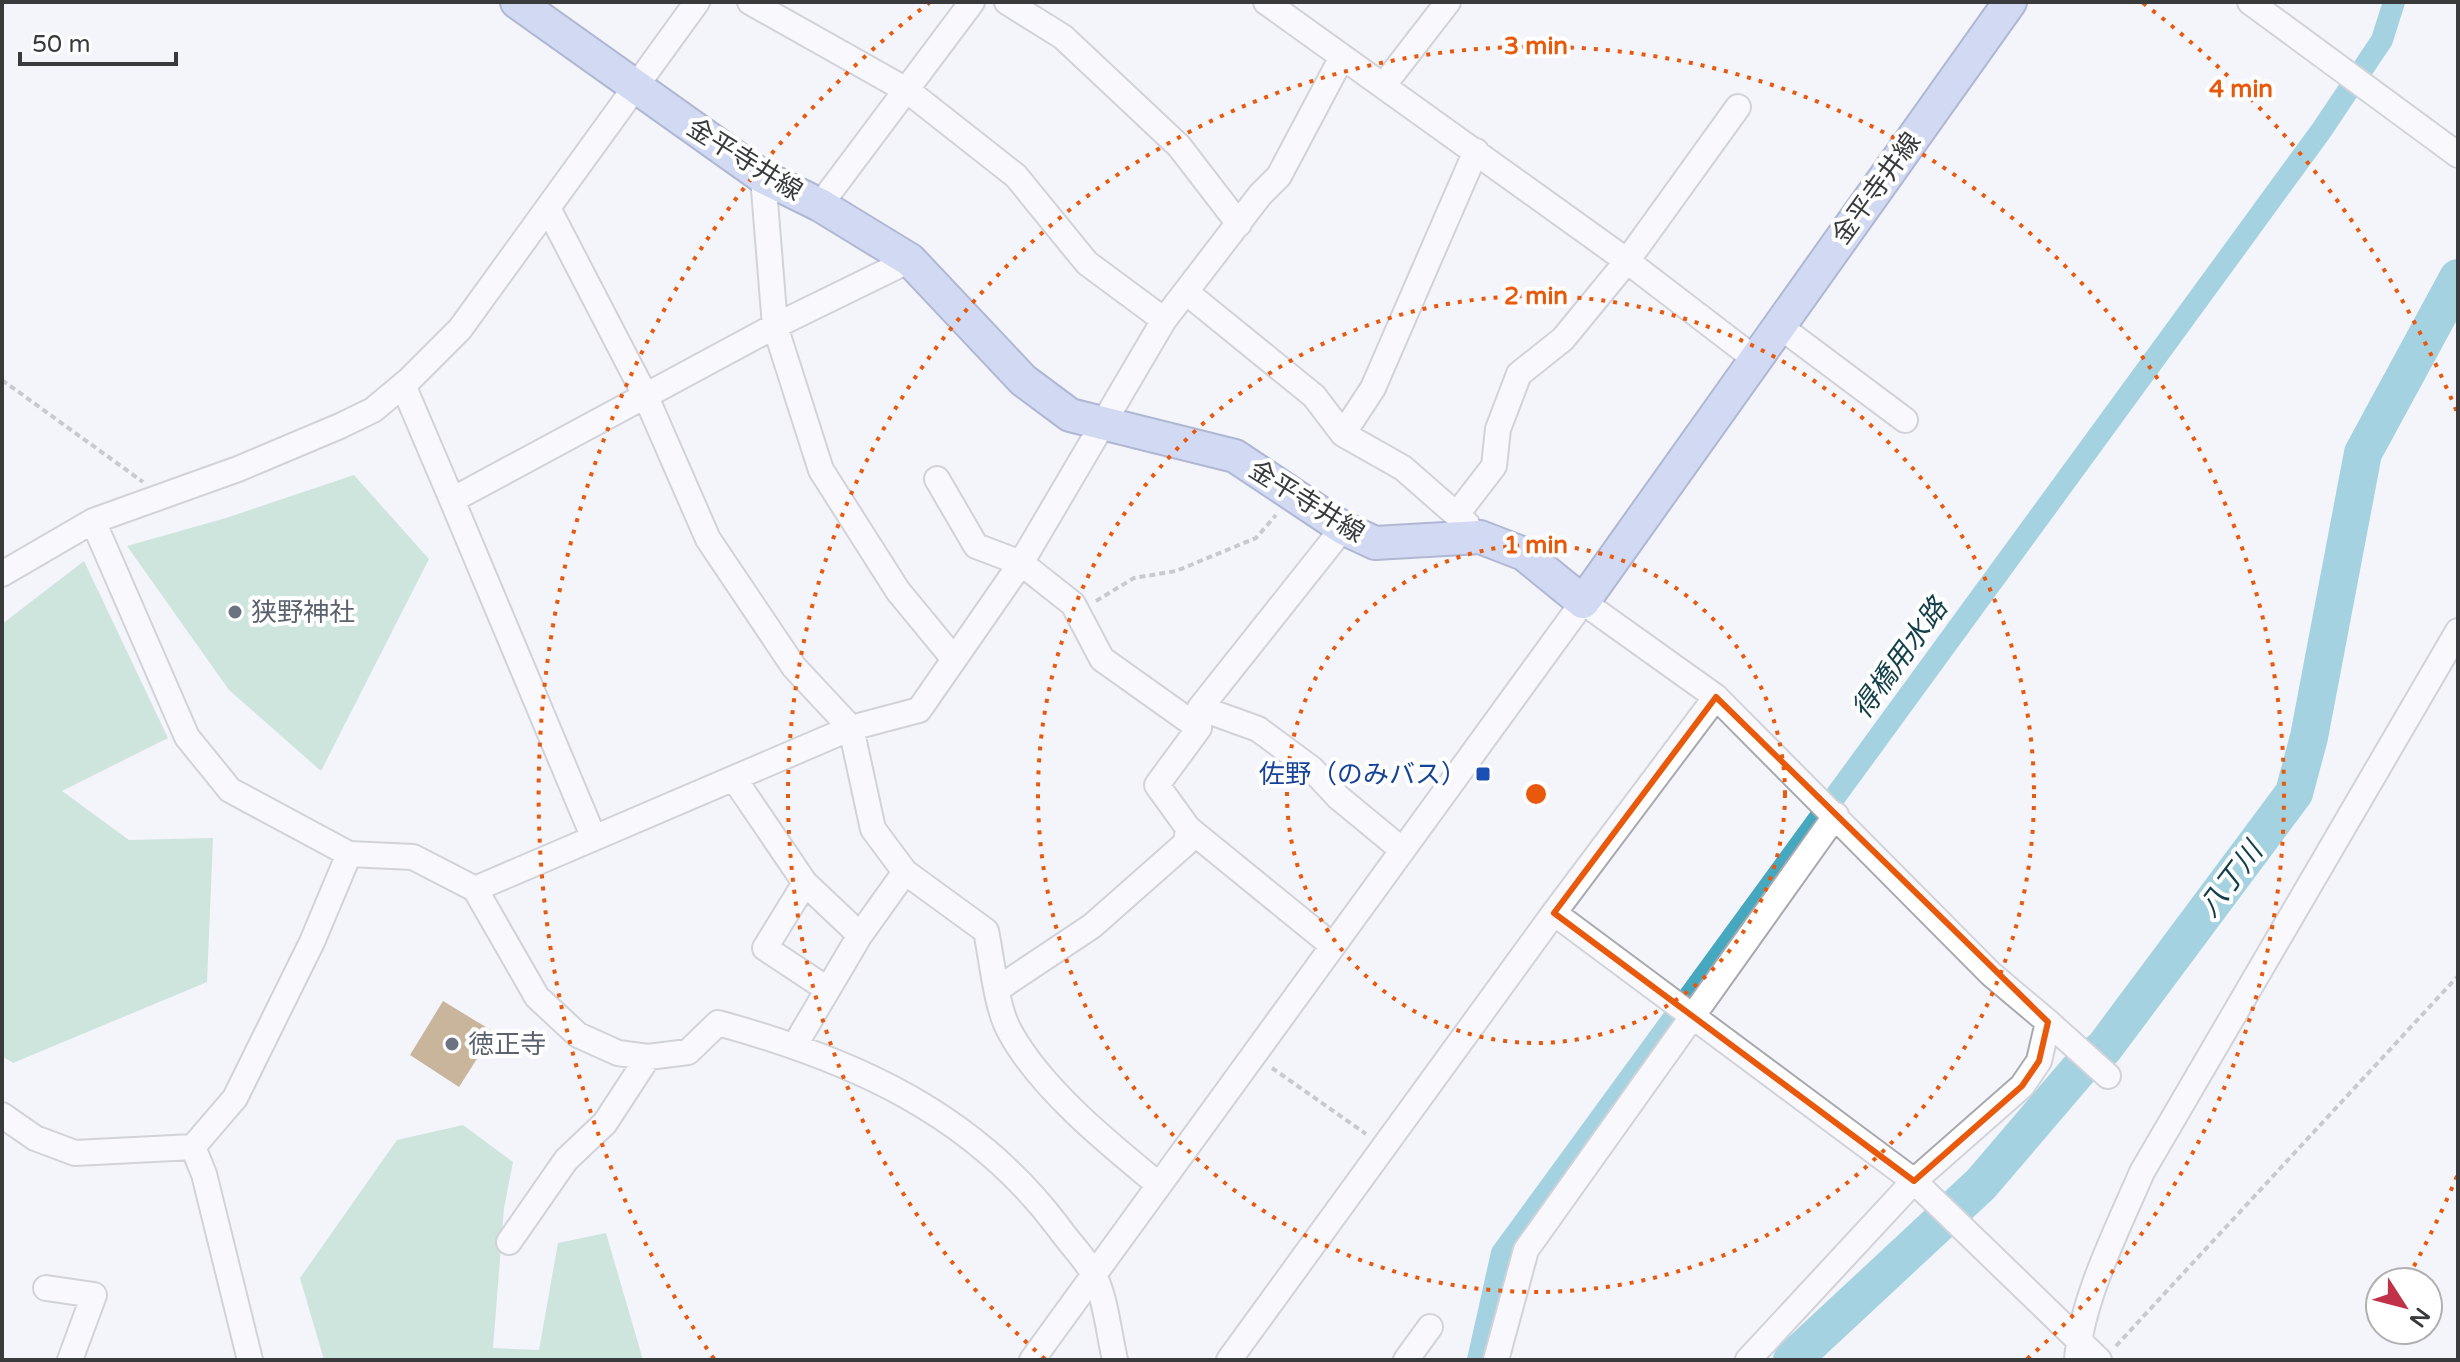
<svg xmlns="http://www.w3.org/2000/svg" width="2460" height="1362" font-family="'Varela Round','Noto Sans JP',sans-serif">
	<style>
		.green { fill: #a0d2b9 }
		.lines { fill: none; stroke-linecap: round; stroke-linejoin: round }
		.canal { stroke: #45a8bf; stroke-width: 22 }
		.river { stroke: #45a8bf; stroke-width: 38 }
		.building { fill: #946929 }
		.minor-casing { stroke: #a8a8af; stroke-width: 28 }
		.major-casing { stroke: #5c6da2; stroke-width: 36 }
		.path { stroke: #96979b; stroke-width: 4; stroke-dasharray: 6 4; stroke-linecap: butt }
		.minor { stroke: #fff; stroke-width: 24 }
		.major { stroke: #a9b8e8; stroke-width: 32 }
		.marked { fill: none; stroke: #e8590c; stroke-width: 6; stroke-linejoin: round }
		.ring { fill: none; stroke: #e8590c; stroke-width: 4; stroke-dasharray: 4 8 }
		.worship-dot { fill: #6b7280; stroke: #fff; stroke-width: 3 }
		.transit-dot { fill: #1a4fb4; stroke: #fff; stroke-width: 3 }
		.labels { text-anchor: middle; stroke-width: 8; stroke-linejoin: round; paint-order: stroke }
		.street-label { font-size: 26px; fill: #393a3c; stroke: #fff }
		.worship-label { font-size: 26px; fill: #5b616d; stroke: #fff; text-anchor: start }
		.transit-label { font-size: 26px; fill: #164399; stroke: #fff; text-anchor: end }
		.water-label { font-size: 28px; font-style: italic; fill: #133f4a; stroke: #fff }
		.centre { fill: #e8590c; stroke: #fff; stroke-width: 4 }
		.ring-label { font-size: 24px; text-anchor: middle; font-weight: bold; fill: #e8590c; stroke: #fff; stroke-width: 8; stroke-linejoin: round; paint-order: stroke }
	</style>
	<rect width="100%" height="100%" fill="#f4f4fb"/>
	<path class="green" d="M354 475 429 559 321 771 229 690 127 546 226 518Z
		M84 561 168 738 62 791 129 840 213 838 207 982 13 1063 2 1056V624Z
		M463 1125 513 1162 504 1208 493 1348 539 1350 558 1243 606 1233 643 1360H324L300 1278 397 1140Z"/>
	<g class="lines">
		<path class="canal" d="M1478 1360 1502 1253 2321 131 2382 40 2394 2"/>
		<path class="river" d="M1792 1360 1981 1184 2081 1067 2104 1048 2294 793 2309 737 2363 453 2458 278"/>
	</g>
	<path class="building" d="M443 1001 494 1032 459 1087 410 1055Z"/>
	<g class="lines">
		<g class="minor-casing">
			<path id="minor" d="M750 2 908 91 1016 176 1087 263 1164 320
				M1007 2 1063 37 1179 146 1239 224
				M1266 2 1627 261 1755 359
				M2250 2 2458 155
				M1383 86 1448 2
				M763 177 775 326 821 470 898 591 954 659
				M820 205 972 2
				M549 210 646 397 708 539 794 667 851 728 873 829 905 872 986 931C992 959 996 1008 1010 1032 1041 1089 1109 1144 1159 1185
				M1186 292 1314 396 1343 434 1403 468 1467 524
				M1778 325 1905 420
				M403 385 452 500 775 326 910 260
				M1343 434 1373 388 1476 151
				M937 479 976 546 1021 563 1073 604 1102 659 1199 728
				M452 500 593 836
				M1457 514 1494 466 1498 429 1519 374 1563 339 1627 261 1738 107
				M93 521 187 737 230 790 349 854 413 857 475 889 537 997 578 1035 618 1053 648 1057 688 1052 718 1023C853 1060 973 1113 1059 1228 1070 1244 1087 1260 1095 1277 1106 1301 1109 1334 1115 1360
				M2 574 93 521 238 469 340 426 373 410 409 380 460 329 697 2
				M1200 708 1258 729 1312 769 1338 797 1401 849
				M735 780 805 883 860 935
				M1188 828 1333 946
				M805 883 765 948 827 989
				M475 889 851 728 919 710 1021 563 1164 320 1260 195 1279 176 1342 57
				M1554 913 1914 1181 2099 1360
				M999 988 1092 926 1186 843 1188 828 1157 785 1199 728 1200 708 1343 528
				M2048 1022 2108 1076
				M795 1045 860 935 905 872
				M2 1115 35 1138 75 1153 193 1147 235 1098 312 942 349 854
				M193 1147 204 1174 250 1360
				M509 1242 566 1160 605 1123 648 1057
				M46 1288 94 1295 70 1360
				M1032 1360 1583 602 1716 697 1991 974 2048 1022 2039 1061 2022 1086 1914 1181 1748 1360
				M1229 1360 1554 913 1716 697
				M1406 1360 1430 1327
				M1496 1360 1526 1250 1836 815
				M2077 1360C2081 1300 2118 1228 2142 1172L2458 631"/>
		</g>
		<g class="major-casing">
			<path id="major" d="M517 2 763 177 820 205 910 260 1023 380 1070 415 1235 456 1343 528 1375 543 1480 537 1524 554 1583 602 2010 2"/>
		</g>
		<path class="path" d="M2 380 143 482
			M1096 601 1134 578 1176 571 1256 538 1276 515
			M1272 1068 1366 1134
			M2116 1346 2458 976"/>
		<use href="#minor" class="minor"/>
		<use href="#major" class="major"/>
	</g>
	<path d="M0 0H2460V1362H0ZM1716 697 2048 1022 2039 1061 2022 1086 1914 1181 1554 913Z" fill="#f4f4fb" fill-opacity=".55" fill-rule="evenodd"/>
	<path class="marked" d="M1716 697 2048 1022 2039 1061 2022 1086 1914 1181 1554 913Z"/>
	<g class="ring">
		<circle cx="1536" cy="794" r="249"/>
		<circle cx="1536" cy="794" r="498"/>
		<path d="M1045 1359A748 748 0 1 1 2027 1359"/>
		<path d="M2457 1176A997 997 0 0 1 2408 1277M714 1359A997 997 0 0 1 929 3M2143 3A997 997 0 0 1 2457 412"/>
	</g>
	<g class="worship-dot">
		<circle cx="235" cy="612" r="8"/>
		<circle cx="452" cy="1044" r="8"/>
	</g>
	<rect class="transit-dot" x="1475" y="766" width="16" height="16" rx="4"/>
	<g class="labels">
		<g class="street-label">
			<text transform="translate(745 159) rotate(32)" y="9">金平寺井線</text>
			<text transform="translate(1876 188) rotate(-54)" y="9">金平寺井線</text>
			<text transform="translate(1307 501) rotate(32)" y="9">金平寺井線</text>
		</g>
		<g class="worship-label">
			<text x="251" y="621">狭野神社</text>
			<text x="468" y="1053">徳正寺</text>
		</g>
		<g class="transit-label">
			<text x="1467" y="783">佐野（のみバス）</text>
		</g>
		<g class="water-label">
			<text transform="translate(1899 658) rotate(-54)" y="10">得橋用水路</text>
			<text transform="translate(2230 879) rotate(-53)" y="10">八丁川</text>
		</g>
	</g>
	<circle cx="1536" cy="794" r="12" class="centre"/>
	<g class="ring-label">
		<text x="1536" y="54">3 min</text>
		<text x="2241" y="97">4 min</text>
		<text x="1536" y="304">2 min</text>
		<text x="1536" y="553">1 min</text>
	</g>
	<rect width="2460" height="1362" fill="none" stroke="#393a3c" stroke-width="8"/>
	<g transform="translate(2404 1306) rotate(126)"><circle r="38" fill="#ffffff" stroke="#b0b0b1" stroke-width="2"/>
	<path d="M0-6L14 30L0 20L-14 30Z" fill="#c13147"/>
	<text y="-12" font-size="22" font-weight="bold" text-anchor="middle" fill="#393a3c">N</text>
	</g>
	<path d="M20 52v12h156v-12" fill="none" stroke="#393a3c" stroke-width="4"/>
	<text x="32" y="52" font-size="24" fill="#393a3c" stroke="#ffffff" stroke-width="6" paint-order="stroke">50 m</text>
</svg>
